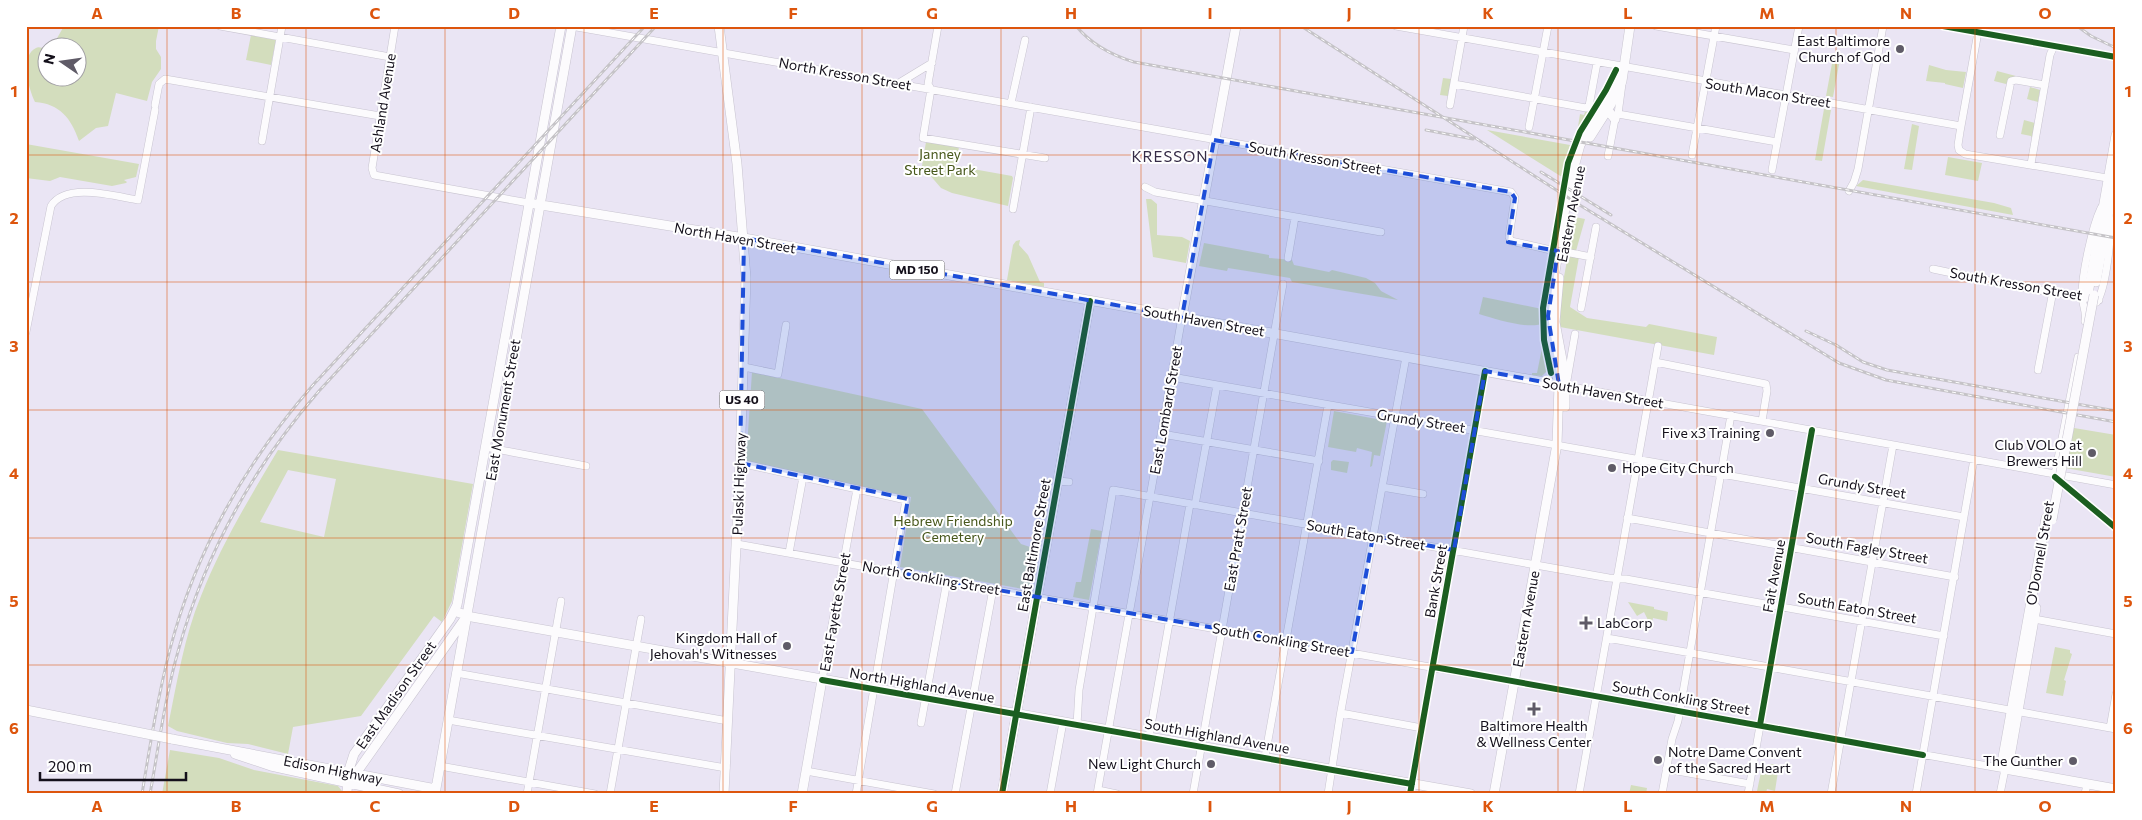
<svg xmlns="http://www.w3.org/2000/svg" width="2142" height="820" font-family="Commissioner,sans-serif">
	<style>
		.green { fill: #d3ddbd; fill-rule: evenodd }
		.lines { fill: none; stroke-linecap: round; stroke-linejoin: round }
		.minor-casing { stroke: #c8c4d0; stroke-width: 8 }
		.major-casing { stroke: #c8c4d0; stroke-width: 10 }
		.minor { stroke: #fcfbfd; stroke-width: 7 }
		.major { stroke: #fcfbfd; stroke-width: 9 }
		.rail-casing { stroke: #c5c3c7; stroke-width: 3 }
		.rail { stroke: #fff; stroke-width: 1; stroke-dasharray: 4; stroke-linecap: butt }
		.minor-bridge-casing { stroke: #c8c4d0; stroke-width: 8; stroke-linecap: butt }
		.major-bridge-casing { stroke: #c8c4d0; stroke-width: 10; stroke-linecap: butt }
		.minor-bridge { stroke: #fcfbfd; stroke-width: 7 }
		.major-bridge { stroke: #fcfbfd; stroke-width: 9 }
		.cycleway-casing { stroke: #fff; stroke-width: 9 }
		.cycleway { stroke: #1b5e20; stroke-width: 6 }
		.marked { fill: #1d4ed8; fill-opacity: 0.2; stroke: #1d4ed8; stroke-width: 4; stroke-dasharray: 10 6; stroke-linejoin: round }
		.grid { fill: none; stroke: #dd550d; stroke-width: 1; stroke-opacity: 0.55 }
		.poi-dot { fill: #5f5b67; stroke: #fff; stroke-width: 2 }
		.labels { text-anchor: middle; stroke-width: 4; stroke-linejoin: round; paint-order: stroke }
		.shield { fill: #fff; stroke: #5a585f; stroke-width: 1 }
		.shield-label { font-size: 12px; font-weight: bold; fill: #14101b }
		.poi-label { font-size: 14px; fill: #14101b; stroke: #fff; text-anchor: end }
		.street-label { font-size: 14px; fill: #14101b; stroke: #fff }
		.park-label { font-size: 14px; fill: #47571b; stroke: #fff }
		.neighbourhood-label { font-size: 15px; letter-spacing: 1px; fill: #362c47; stroke: #fff }
		.neatline { fill: none; stroke: #dd550d; stroke-width: 2 }
		.grid-label { font-size: 16px; text-anchor: middle; font-weight: bold; fill: #dd550d }
	</style>
	<rect width="100%" height="100%" fill="#eae5f4"/>
	<path class="green" d="M64 26H159L156 41V49L161 57V69L152 82 147 101 116 93 108 126 96 128 79 141C71 118 60 104 35 102 29 90 19 56 36 48 39 46 44 49 47 50L48 78H78V48L52 47Z
		M251 35 276 40 271 65 246 60Z
		M1833 58 1840 59 1833 97 1826 96Z
		M1929 65 1946 70 1966 72 1963 88 1945 84V83L1926 81Z
		M1997 71 2016 76 2006 84 1994 81Z
		M1443 78 1451 79 1448 96 1440 95Z
		M2030 87 2040 90 2038 102 2027 99Z
		M1824 109 1831 110 1822 161 1815 160Z
		M1592 110 1578 133H1577L1580 114 1584 115 1585 112Z
		M2024 120 2035 123 2032 138 2031 136 2021 134Z
		M1912 124 1919 126 1912 170 1904 169Z
		M1487 130 1570 145 1562 177Z
		M926 142 959 147 956 166 1012 176 1013 178 1008 206 952 193 941 188 922 166Z
		M26 144 139 164 136 177 124 180 127 182 126 183 112 186 60 177 50 181 26 178Z
		M1948 157 1982 163 1978 181 1945 175Z
		M1863 180 1994 203 2011 208 2013 215 1856 186Z
		M1146 199H1151L1157 204V235L1182 237 1190 241 1186 263 1153 257Z
		M1575 217 1585 219 1576 251H1569Z
		M1020 240 1019 245 1028 255 1040 282 1044 283V287L1007 280 1013 245 1016 241Z
		M1204 243 1269 255V258L1292 260 1294 265 1329 272 1332 270 1366 278 1375 283 1381 291 1398 300 1292 282 1290 278 1228 268 1227 271 1199 266Z
		M1568 255 1579 257 1570 307 1587 318 1646 327 1649 324 1717 337 1714 355 1560 327 1561 293Z
		M1483 297 1542 309V324C1526 329 1495 319 1479 314Z
		M1544 338 1550 368 1542 376 1532 375V373H1537Z
		M752 372 922 409 1021 544 1036 549 1029 590 900 567 911 497 746 462Z
		M1334 411 1387 421 1380 456 1374 455 1372 466 1370 467 1372 452 1357 448 1356 452 1328 447Z
		M2074 428 2116 435V477L2065 468Z
		M278 450 473 484 452 601 442 622 434 616 361 716 293 727 288 754 248 744 227 743 177 731 168 726C177 683 184 637 201 596 221 545 250 497 278 450ZM288 470 336 479 324 537 260 522Z
		M1333 460 1349 462 1347 473 1331 470V462Z
		M1091 529 1102 531 1089 600 1073 597 1076 582H1081Z
		M1628 602 1654 607V609L1668 612 1667 621 1653 618 1651 626 1644 612 1637 616Z
		M2055 647 2070 650V653L2072 654 2064 680 2066 681 2063 696 2046 693Z
		M170 750 219 758 254 770 338 786 342 791 341 794H162Z
		M1772 764 1779 765 1775 791 1767 789 1766 793 1757 791 1762 767 1767 768 1768 765Z
		M1631 785 1647 788 1646 794H1629Z"/>
	<g class="lines">
		<g class="minor-casing">
			<path id="minor" d="M220 26 390 57
				M395 26 372 168 374 175 529 203
				M571 26 1511 192 1515 198 1509 237 1511 241 1551 250
				M938 26 928 84 931 89 923 138 1045 158
				M1396 26 1961 126
				M1656 26 1794 50
				M1943 26 2116 57
				M1978 32 1960 132 1958 145 1959 150 1965 154 2113 179
				M899 83 932 63
				M1454 84 1586 108 1589 106 1597 63
				M1011 103 1025 40
				M155 105 159 84 165 79 380 116
				M1450 105 1464 26
				M1618 114 1777 142
				M1529 127 1548 26
				M2000 135 2011 81 2016 80 2045 85
				M262 141 282 26
				M1692 155 1716 26
				M1608 156 1615 119 1618 114 1622 84
				M2031 164 2050 55 2054 46
				M1772 170 1799 26
				M1145 187 1155 192 1381 232
				M1849 191 1854 182 1858 169 1883 26
				M1013 209 1031 107
				M1576 254 1591 257
				M1288 258 1295 217
				M1933 269 2009 285 2099 300
				M2097 302C2106 287 2113 232 2109 215
				M1581 308 1596 227
				M2085 321C2087 311 2082 305 2082 295 2082 274 2092 227 2101 208
				M26 332 51 206C66 182 114 196 138 200L155 110
				M1575 334 1566 386 2116 485
				M1655 362 1766 384 1767 391 1762 421
				M744 367 778 374 786 325
				M2038 370 2053 291
				M1172 377 1964 517
				M1162 434 1319 461
				M485 447 586 466
				M740 463 906 500 856 794
				M2055 474 2078 357
				M1058 481 1069 482
				M1382 487 1423 494
				M1195 505 1217 385
				M1627 518 1955 577
				M737 544 2005 769 2000 794
				M789 553 803 477
				M2034 619 2116 634
				M1607 638 2116 729
				M456 673 728 721
				M822 680 857 489
				M1341 713 1422 728
				M448 720 726 768
				M921 723 947 581
				M1077 725 1079 690 1113 490 1609 578 1626 579 1944 636
				M2110 728 2116 694
				M1149 737 1190 504
				M1265 757 1328 405
				M440 766 595 794
				M1666 769 1750 784
				M806 771 934 794
				M1098 790 1117 794
				M527 794 561 601
				M610 794 641 619
				M955 794 993 589
				M1050 794 1063 722
				M1097 794 1182 317
				M1193 794 1283 284
				M1328 794 1340 716 1406 357
				M1410 794 1485 371
				M1579 794 1658 346
				M1662 794 1672 739 1678 721 1731 415
				M1748 794 1812 430
				M1831 794 1893 445
				M1916 794 1974 459
				M2085 794 2087 784"/>
		</g>
		<g class="major-casing">
			<path id="major" d="M719 26 737 164 746 278 740 463 724 794
				M1605 113H1610L1615 119
				M1590 137 1611 104 1622 81 1630 26
				M529 203 744 238 1566 386
				M1559 278 1555 322 1565 376V407
				M2096 282 2116 172
				M2088 294 2116 135
				M1182 317 1236 26
				M454 611 472 617 1471 794
				M26 710 117 728
				M172 739 436 789
				M235 754 271 766 399 794
				M2005 769 2003 757 2046 518
				M2005 769 2010 757 2036 608
				M2005 769 2116 789
				M352 779 464 620
				M347 794 348 773 354 754 450 619 457 605 561 26
				M435 794 572 26
				M802 794 822 680
				M1002 794 1090 301
				M1494 794 1557 444 1559 385 1550 342 1548 316 1568 189 1580 145 1624 67"/>
		</g>
		<use href="#minor" class="minor"/>
		<use href="#major" class="major"/>
		<g class="rail-casing">
			<path id="rail" d="M1076 26C1092 45 1111 55 1134 62L2116 238
				M1301 26 1578 204 1839 363 1886 380 2116 422
				M2077 26 2091 36 2116 48
				M1426 130 1473 139
				M1541 172 1611 215
				M1806 331 1836 345 1863 362 1887 370 2116 411
				M142 794C150 745 158 696 170 649 196 550 246 462 313 385L645 26
				M150 794C159 745 165 696 179 648 206 552 254 466 319 391L656 26"/>
		</g>
		<use href="#rail" class="rail"/>
		<g class="minor-bridge-casing">
			<path id="minor-bridge" d="M1551 250 1576 254"/>
		</g>
		<g class="major-bridge-casing">
			<path id="major-bridge" d="M2052 520 2094 295
				M117 728 172 739"/>
		</g>
		<use href="#minor-bridge" class="minor-bridge"/>
		<use href="#major-bridge" class="major-bridge"/>
		<g class="cycleway-casing">
			<path id="cycleway" d="M1943 26 2116 57
				M1551 373 1544 340 1543 308 1568 163 1580 132 1606 90 1616 70
				M2055 477 2116 528
				M1434 667 1923 755
				M822 680 1412 784
				M1760 725 1812 430
				M1002 794 1090 301
				M1410 794 1485 371"/>
		</g>
		<use href="#cycleway" class="cycleway"/>
	</g>
	<path class="marked" d="M1214 140 1511 192 1515 198 1508 242 1558 251 1548 316 1559 385 1485 371 1454 550 1373 536 1352 652 895 572 908 499 740 463 744 238 1182 317Z"/>
	<path class="grid" d="M167 26V794M306 26V794M445 26V794M584 26V794M723 26V794M862 26V794M1001 26V794M1141 26V794M1280 26V794M1419 26V794M1558 26V794M1697 26V794M1836 26V794M1975 26V794M26 155H2116M26 282H2116M26 410H2116M26 538H2116M26 665H2116"/>
	<g class="poi-dot">
		<circle cx="1900" cy="49" r="5"/>
		<circle cx="1770" cy="433" r="5"/>
		<circle cx="2092" cy="453" r="5"/>
		<circle cx="1612" cy="468" r="5"/>
		<path d="M1583.5 615.5h5v5h5v5h-5v5h-5v-5h-5v-5h5z"/>
		<circle cx="787" cy="646" r="5"/>
		<path d="M1531.5 701.5h5v5h5v5h-5v5h-5v-5h-5v-5h5z"/>
		<circle cx="1658" cy="760" r="5"/>
		<circle cx="2073" cy="761" r="5"/>
		<circle cx="1211" cy="764" r="5"/>
	</g>
	<g class="labels">
		<g class="shield">
			<rect x="889.5" y="260.5" width="55" height="19" rx="4"/>
			<rect x="719.5" y="390.5" width="45" height="19" rx="4"/>
		</g>
		<g class="shield-label">
			<text x="917" y="274">MD 150</text>
			<text x="742" y="404">US 40</text>
		</g>
		<g class="poi-label">
			<text x="1890" y="46">East Baltimore<tspan x="1890" dy="16">Church of God</tspan></text>
			<text x="1760" y="438">Five x3 Training</text>
			<text x="2082" y="450">Club VOLO at<tspan x="2082" dy="16">Brewers Hill</tspan></text>
			<text x="1622" y="473" text-anchor="start">Hope City Church</text>
			<text x="1597" y="628" text-anchor="start">LabCorp</text>
			<text x="777" y="643">Kingdom Hall of<tspan x="777" dy="16">Jehovah's Witnesses</tspan></text>
			<text x="1534" y="731" text-anchor="middle">Baltimore Health<tspan x="1534" dy="16">&amp; Wellness Center</tspan></text>
			<text x="1668" y="757" text-anchor="start">Notre Dame Convent<tspan x="1668" dy="16">of the Sacred Heart</tspan></text>
			<text x="2063" y="766">The Gunther</text>
			<text x="1201" y="769">New Light Church</text>
		</g>
		<g class="street-label">
			<text transform="translate(845 74) rotate(10)" y="5">North Kresson Street</text>
			<text transform="translate(1768 93) rotate(9)" y="5">South Macon Street</text>
			<text transform="translate(383 103) rotate(-81)" y="5">Ashland Avenue</text>
			<text transform="translate(1315 158) rotate(10)" y="5">South Kresson Street</text>
			<text transform="translate(1571 214) rotate(-79)" y="5">Eastern Avenue</text>
			<text transform="translate(735 238) rotate(10)" y="5">North Haven Street</text>
			<text transform="translate(2016 284) rotate(10)" y="5">South Kresson Street</text>
			<text transform="translate(1204 321) rotate(10)" y="5">South Haven Street</text>
			<text transform="translate(1603 393) rotate(10)" y="5">South Haven Street</text>
			<text transform="translate(503 410) rotate(-80)" y="5">East Monument Street</text>
			<text transform="translate(1166 410) rotate(-80)" y="5">East Lombard Street</text>
			<text transform="translate(1421 421) rotate(9)" y="5">Grundy Street</text>
			<text transform="translate(739 484) rotate(-88)" y="5">Pulaski Highway</text>
			<text transform="translate(1862 486) rotate(10)" y="5">Grundy Street</text>
			<text transform="translate(1366 535) rotate(10)" y="5">South Eaton Street</text>
			<text transform="translate(1238 539) rotate(-80)" y="5">East Pratt Street</text>
			<text transform="translate(1034 545) rotate(-80)" y="5">East Baltimore Street</text>
			<text transform="translate(1867 548) rotate(10)" y="5">South Fagley Street</text>
			<text transform="translate(2040 553) rotate(-80)" y="5">O'Donnell Street</text>
			<text transform="translate(1774 576) rotate(-80)" y="5">Fait Avenue</text>
			<text transform="translate(931 578) rotate(10)" y="5">North Conkling Street</text>
			<text transform="translate(1436 581) rotate(-80)" y="5">Bank Street</text>
			<text transform="translate(1857 608) rotate(10)" y="5">South Eaton Street</text>
			<text transform="translate(835 612) rotate(-80)" y="5">East Fayette Street</text>
			<text transform="translate(1526 619) rotate(-80)" y="5">Eastern Avenue</text>
			<text transform="translate(1281 640) rotate(10)" y="5">South Conkling Street</text>
			<text transform="translate(922 685) rotate(10)" y="5">North Highland Avenue</text>
			<text transform="translate(396 695) rotate(-55)" y="5">East Madison Street</text>
			<text transform="translate(1681 698) rotate(10)" y="5">South Conkling Street</text>
			<text transform="translate(1217 736) rotate(10)" y="5">South Highland Avenue</text>
			<text transform="translate(333 770) rotate(11)" y="5">Edison Highway</text>
		</g>
		<g class="park-label">
			<text x="940" y="159">Janney<tspan x="940" dy="16">Street Park</tspan></text>
			<text x="953" y="526">Hebrew Friendship<tspan x="953" dy="16">Cemetery</tspan></text>
		</g>
		<g class="neighbourhood-label">
			<text x="1170" y="162">KRESSON</text>
		</g>
	</g>
	<rect width="2142" height="820" fill="none" stroke="#ffffff" stroke-width="55"/>
	<g transform="translate(62 62) rotate(283)"><circle r="24" fill="#ffffff" stroke="#a19fa4"/>
	<path d="M0-4L9 19L0 12L-9 19Z" fill="#5f5b67"/>
	<text y="-8" font-size="14" font-weight="bold" text-anchor="middle" fill="#14101b">N</text>
	</g>
	<path d="M40 772v8h146v-8" fill="none" stroke="#14101b" stroke-width="2.5"/>
	<text x="48" y="772" font-size="15" fill="#14101b" stroke="#ffffff" stroke-width="4" paint-order="stroke">200 m</text>
	<rect x="28" y="28" width="2086" height="764" class="neatline"/>
	<g class="grid-label">
		<text x="97" y="19">A</text>
		<text x="236" y="19">B</text>
		<text x="375" y="19">C</text>
		<text x="514" y="19">D</text>
		<text x="654" y="19">E</text>
		<text x="793" y="19">F</text>
		<text x="932" y="19">G</text>
		<text x="1071" y="19">H</text>
		<text x="1210" y="19">I</text>
		<text x="1349" y="19">J</text>
		<text x="1488" y="19">K</text>
		<text x="1628" y="19">L</text>
		<text x="1767" y="19">M</text>
		<text x="1906" y="19">N</text>
		<text x="2045" y="19">O</text>
		<text x="14" y="97">1</text>
		<text x="2128" y="97">1</text>
		<text x="14" y="224">2</text>
		<text x="2128" y="224">2</text>
		<text x="14" y="352">3</text>
		<text x="2128" y="352">3</text>
		<text x="14" y="479">4</text>
		<text x="2128" y="479">4</text>
		<text x="14" y="607">5</text>
		<text x="2128" y="607">5</text>
		<text x="14" y="734">6</text>
		<text x="2128" y="734">6</text>
		<text x="97" y="812">A</text>
		<text x="236" y="812">B</text>
		<text x="375" y="812">C</text>
		<text x="514" y="812">D</text>
		<text x="654" y="812">E</text>
		<text x="793" y="812">F</text>
		<text x="932" y="812">G</text>
		<text x="1071" y="812">H</text>
		<text x="1210" y="812">I</text>
		<text x="1349" y="812">J</text>
		<text x="1488" y="812">K</text>
		<text x="1628" y="812">L</text>
		<text x="1767" y="812">M</text>
		<text x="1906" y="812">N</text>
		<text x="2045" y="812">O</text>
	</g>
</svg>
